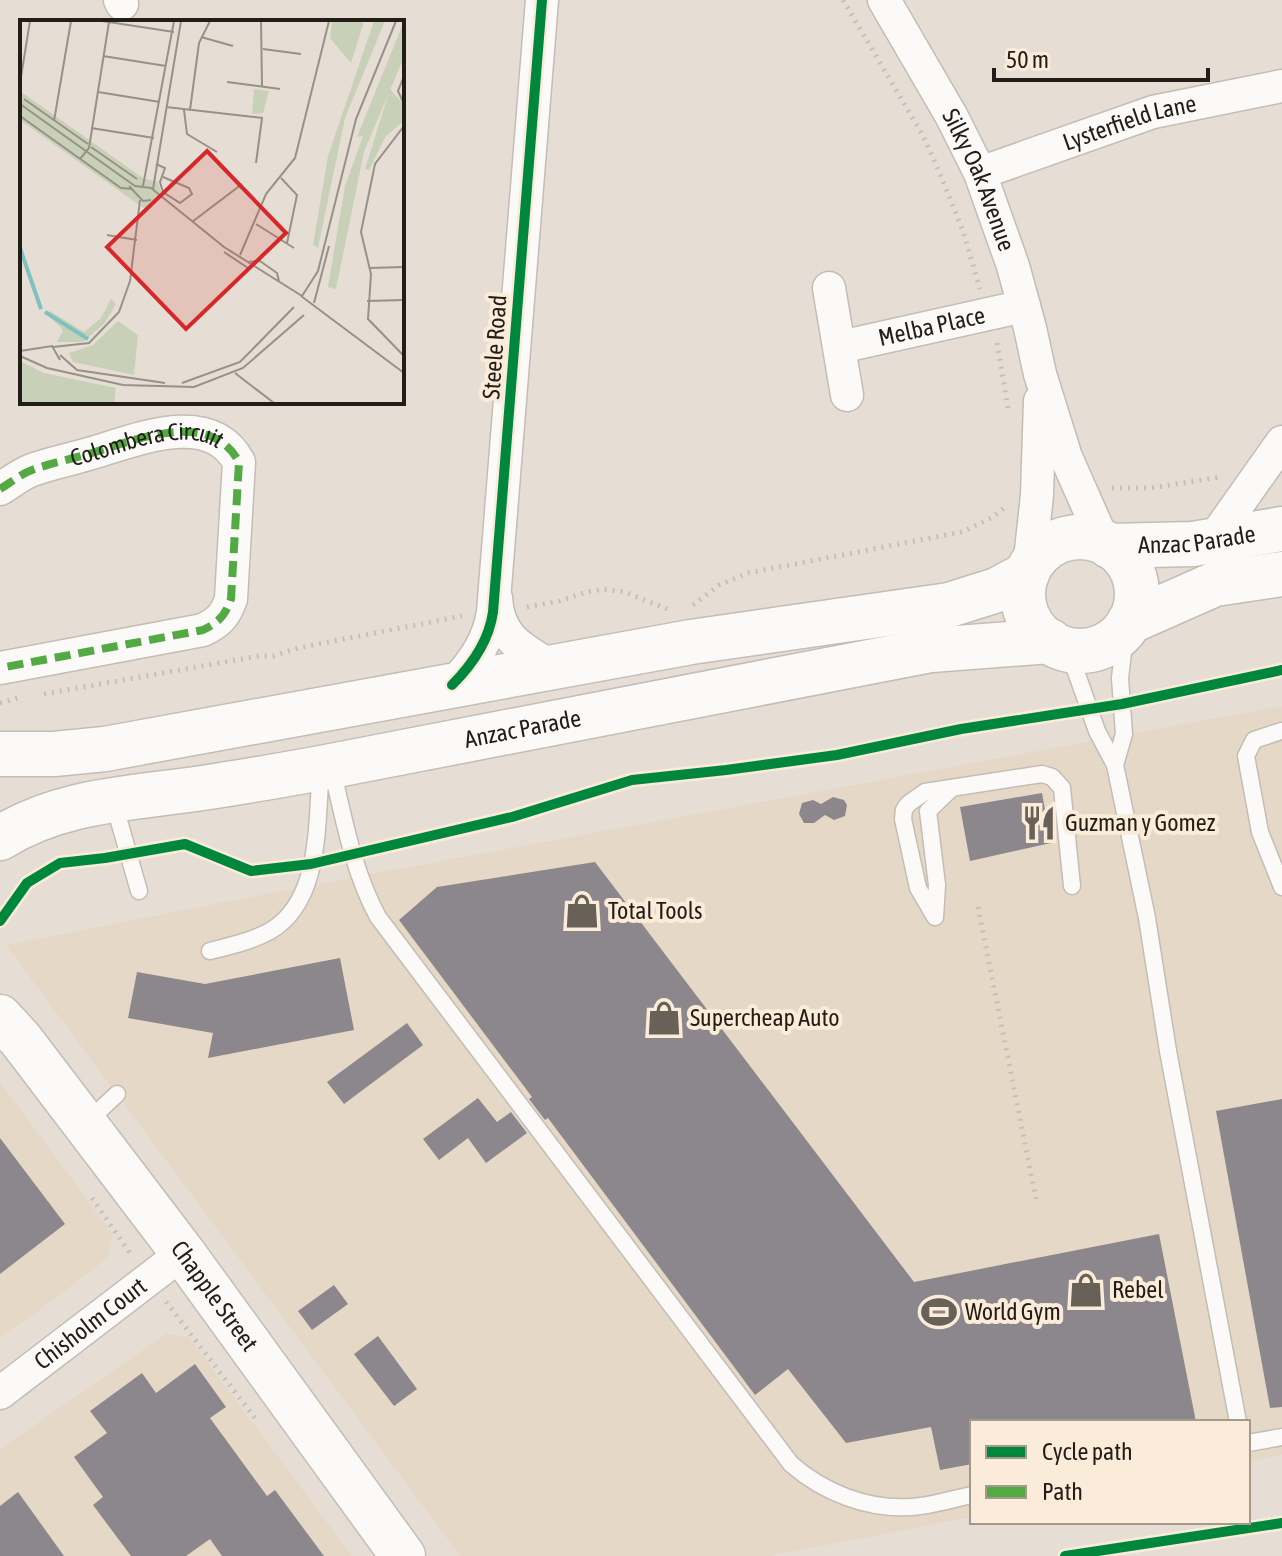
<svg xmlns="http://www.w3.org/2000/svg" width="1282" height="1556" font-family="'Asap Condensed',sans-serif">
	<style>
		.built { fill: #e6d8c6 }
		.building { fill: #8c878c }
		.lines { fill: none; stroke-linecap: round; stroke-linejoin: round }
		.lane-casing { stroke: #c3bdb5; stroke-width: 19 }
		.street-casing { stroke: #c3bdb5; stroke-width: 35 }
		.secondary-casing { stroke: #c3bdb5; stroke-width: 47 }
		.path { stroke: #c3c1bc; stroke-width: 5; stroke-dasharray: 2 6; stroke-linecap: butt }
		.lane { stroke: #fbfaf9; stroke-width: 16 }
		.street { stroke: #fbfaf9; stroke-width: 32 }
		.secondary { stroke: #fbfaf9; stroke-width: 44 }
		.quiet { stroke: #53a942; stroke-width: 8; stroke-dasharray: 16 8; stroke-linecap: butt }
		.cycleway-casing { stroke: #fbecda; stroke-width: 15 }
		.cycleway { stroke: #00873e; stroke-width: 10 }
		.labels { text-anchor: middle; stroke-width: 8; stroke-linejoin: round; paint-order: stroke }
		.street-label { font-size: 24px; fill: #221d16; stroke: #fbecda }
		.poi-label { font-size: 24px; fill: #221d16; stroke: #fbecda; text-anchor: start }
		.inset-river { fill: none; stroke: #80c1c0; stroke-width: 4 }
		.inset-road { fill: none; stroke: #989188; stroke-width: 2 }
		.view { fill: #d62828; fill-opacity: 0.15; stroke: #d62828; stroke-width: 4 }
		.inset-edge { fill: none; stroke: #221d16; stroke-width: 4 }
	</style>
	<rect width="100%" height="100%" fill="#e6ded4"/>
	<path class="built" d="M1282 706V1455L1248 1462V1422H972V1517L769 1556H460L6 945 328 882Z
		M0 1082 112 1233 109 1257 33 1315 0 1337Z
		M166 1334 189 1337 352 1556H0V1449Z"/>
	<path class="building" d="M1042 793 1051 843 970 861 960 807Z
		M833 797 844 800 847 805 845 816 834 820 825 815 814 823H804L799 814 802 803 813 800 821 804Z
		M595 862 914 1282 1159 1234 1196 1422H972V1464L940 1470 931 1427 846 1443 788 1369 755 1395 548 1118 545 1120 529 1099 532 1097 399 920 437 887Z
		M340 958 354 1030 208 1058 213 1033 128 1018 137 972 205 984Z
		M407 1023 423 1045 344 1104 327 1082Z
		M478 1098 497 1122 511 1112 527 1133 486 1163 468 1138 439 1160 423 1139Z
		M1282 1099V1407L1270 1408 1216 1111Z
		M0 1138 65 1224 0 1274Z
		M334 1285 348 1304 312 1330 298 1311Z
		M378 1336 417 1389 394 1406 354 1354Z
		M195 1364 226 1407 210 1418 267 1496 275 1490 324 1556H222L210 1539 186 1556H131L93 1505 103 1497 74 1457 107 1433 90 1411 142 1373 156 1393Z
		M18 1492 64 1556H0V1506Z"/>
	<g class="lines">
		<g class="lane-casing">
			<path id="lane" d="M1055 644 1075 669 1097 731 1115 765 1147 918 1168 1051 1238 1422
				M1281 731 1254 740 1246 756 1260 832 1282 887
				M1115 765 1124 734 1120 678 1126 627
				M332 769C344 819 353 871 378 917L791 1464C823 1492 867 1510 911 1507 931 1506 952 1499 972 1495
				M113 800 139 891
				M935 917 918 888 903 819 904 810 908 804 925 792 1042 774 1052 777 1062 788 1072 886
				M935 917 937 885 928 811 951 789
				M210 951C230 946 252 941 270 931 322 901 316 822 321 770
				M86 1123 117 1094
				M1248 1443 1282 1437"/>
		</g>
		<g class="street-casing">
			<g id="street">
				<path d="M120 0 122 4"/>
				<path id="s1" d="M884 0 952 117 980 173 1013 266 1030 328 1040 374 1066 457 1104 543"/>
				<path id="s2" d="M980 173 1153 112 1282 86"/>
				<path d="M829 288 847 395"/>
				<path id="s3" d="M840 347 1024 306"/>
				<path id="s4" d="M0 489C10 483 21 474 32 470 51 463 72 459 92 453 136 440 210 408 239 462L231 599C225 616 219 622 203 630L0 668"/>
				<path d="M1212 541 1282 442"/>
				<path d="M1029 569 1037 495 1040 401"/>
				<path d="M496 598C498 637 521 648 551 666"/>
				<path d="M452 685C473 664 489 641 493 612L542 0"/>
				<path id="s5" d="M0 1393 183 1253"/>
			</g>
		</g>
		<g class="secondary-casing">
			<g id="secondary">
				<circle cx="1080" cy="594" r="57"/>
				<path id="s6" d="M1109 546 1193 544 1282 529"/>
				<path d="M1129 622 1215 584 1282 574"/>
				<path d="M0 754H54L105 749 691 642 949 605 997 590 1027 574"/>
				<path id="s7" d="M0 838C58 802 122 799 188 790 232 784 277 776 321 768L931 650 1050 641"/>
				<path id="s8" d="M0 1017 21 1040 183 1253 403 1556"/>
			</g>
		</g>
		<path class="path" d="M843 0 922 134 936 164 963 231 980 289
			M997 343 1008 408
			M1112 488H1150L1221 477
			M693 605 719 585 748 573 962 532 993 517 1006 506
			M527 607 560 601 583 593 603 589 625 592 667 609
			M44 694 259 656H273L298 648 462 616
			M0 703 18 698
			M978 907 1036 1199
			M92 1198 132 1256
			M166 1302 255 1418"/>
		<use href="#lane" class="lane"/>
		<use href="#street" class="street"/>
		<use href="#secondary" class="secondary"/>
		<path class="quiet" d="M0 489C10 483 21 474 32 470 51 463 72 459 92 453 136 440 210 408 239 462L231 599C225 616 219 622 203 630L0 668"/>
		<g class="cycleway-casing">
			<path id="cycleway" d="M452 685C473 664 489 641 493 612L542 0
				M0 921 27 883 60 863 105 858 185 844 251 871 311 864 512 817 632 780 726 770 837 755 961 729 1122 704 1282 670
				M1065 1556 1282 1523"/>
		</g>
		<use href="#cycleway" class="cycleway"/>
	</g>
	<defs>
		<g id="restaurant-bare" transform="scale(2.76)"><path d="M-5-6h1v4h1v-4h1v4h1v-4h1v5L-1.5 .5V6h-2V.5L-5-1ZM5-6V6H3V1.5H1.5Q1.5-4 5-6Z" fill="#676158" stroke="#fbecda" stroke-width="2.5" paint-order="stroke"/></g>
		<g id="shop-bare" transform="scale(2.76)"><path d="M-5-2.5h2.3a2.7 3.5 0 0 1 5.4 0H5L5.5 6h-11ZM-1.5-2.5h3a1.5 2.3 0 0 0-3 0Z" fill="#676158" stroke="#fbecda" stroke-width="2.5" paint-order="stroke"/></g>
		<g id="stadium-bare" transform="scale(2.76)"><path d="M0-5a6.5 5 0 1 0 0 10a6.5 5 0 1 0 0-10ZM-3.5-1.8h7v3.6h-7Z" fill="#676158" stroke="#fbecda" stroke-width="2.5" paint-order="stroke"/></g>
	</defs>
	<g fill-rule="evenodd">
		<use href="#restaurant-bare" x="1039" y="823"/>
		<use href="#shop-bare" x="582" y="911"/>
		<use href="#shop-bare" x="664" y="1018"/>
		<use href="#shop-bare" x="1086" y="1290"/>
		<use href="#stadium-bare" x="939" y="1312"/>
	</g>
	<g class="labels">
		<g class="street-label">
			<text dy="8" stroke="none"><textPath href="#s2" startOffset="158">Lysterfield Lane</textPath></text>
			<text dy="8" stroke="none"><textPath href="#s1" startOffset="204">Silky Oak Avenue</textPath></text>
			<text dy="8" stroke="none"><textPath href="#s3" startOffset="94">Melba Place</textPath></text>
			<text transform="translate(495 347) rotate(-86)" y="8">Steele Road</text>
			<text dy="8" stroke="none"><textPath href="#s4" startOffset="156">Colombera Circuit</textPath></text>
			<text dy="8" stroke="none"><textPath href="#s6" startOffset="88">Anzac Parade</textPath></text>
			<text dy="8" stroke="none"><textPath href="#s7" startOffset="536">Anzac Parade</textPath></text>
			<text dy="8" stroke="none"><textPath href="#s8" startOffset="352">Chapple Street</textPath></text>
			<text dy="8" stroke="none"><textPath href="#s5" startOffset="114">Chisholm Court</textPath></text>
		</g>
		<g class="poi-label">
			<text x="1065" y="831">Guzman y Gomez</text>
			<text x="608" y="919">Total Tools</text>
			<text x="690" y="1026">Supercheap Auto</text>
			<text x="1112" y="1298">Rebel</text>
			<text x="965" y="1320">World Gym</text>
		</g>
	</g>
	<g transform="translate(20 20)">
		<rect width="384" height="384" fill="#e6ded4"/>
		<path d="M312 1H344L331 43 310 18ZM354 1H365L325 98 298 228 293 225 308 136ZM384 1V37L344 132 316 269 308 267 325 166 343 116 337 117ZM234 69 249 71 243 93 232 94ZM370 69 384 85V101L366 116 349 150 345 149ZM0 71 123 158 138 162 141 172 126 190 0 100ZM91 279 96 284 84 304 63 322H37L43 310 27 294 30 291 64 312 81 298ZM98 301 118 315 114 355 53 342 49 333 73 325ZM0 341 24 353 96 368 94 383H0Z" fill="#c8d1b8"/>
		<path class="inset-river" d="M0 228 21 289M25 292 68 319"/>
		<path class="inset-road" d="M82 1 154 12M241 1 242 67M181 17 213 26M243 29 281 34M83 36 146 46M384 56 378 71 384 84M207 62 260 69M0 63 10 1M78 72 140 82M4 79 68 124M0 84 115 166 131 168 204 227 282 276M146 87 242 98 236 143M164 90 167 114 197 132M170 90 179 23 190 1M0 96 101 168 112 169M34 101 51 1M384 106 355 144 341 212 351 254 348 299 384 336M71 108 134 118M71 127 117 159M60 139 69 128 89 2M136 144 145 148 140 162 143 172 160 183 172 174 169 168 143 157M261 158 277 175 267 223M109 166 123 181 131 180M123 166 154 1M133 169 161 1M172 202 222 164M236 204 274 228M87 215 117 220M204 232 228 248M220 235 246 174 275 138 309 1M228 242 240 241 257 253 259 261M350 248 384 247M281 276 384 353M282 276 298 251 336 99 376 1M347 281 384 280M294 283 309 226M33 327 69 323 99 292 110 261 120 180M0 331 32 326 40 340M40 335 57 350 145 363M0 336 27 348 103 365 174 367 223 348 284 295M215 353 254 383M162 363 220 342 274 287"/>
		<path class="view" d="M187 131 266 213 166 309 87 227Z"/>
		<rect width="384" height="384" class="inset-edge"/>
	</g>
	<rect x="970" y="1420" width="280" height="104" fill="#fbecda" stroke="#a4998c" stroke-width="2"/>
	<rect x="986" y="1446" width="40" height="12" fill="#00873e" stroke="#a4998c" stroke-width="2"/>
	<text x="1042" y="1460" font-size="24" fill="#221d16">Cycle path</text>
	<rect x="986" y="1486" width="40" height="12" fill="#53a942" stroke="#a4998c" stroke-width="2"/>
	<text x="1042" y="1500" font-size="24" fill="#221d16">Path</text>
	<path d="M994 68v12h214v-12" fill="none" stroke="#221d16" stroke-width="4"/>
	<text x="1006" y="68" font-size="24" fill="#221d16" stroke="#fbecda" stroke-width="6" paint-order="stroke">50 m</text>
</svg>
